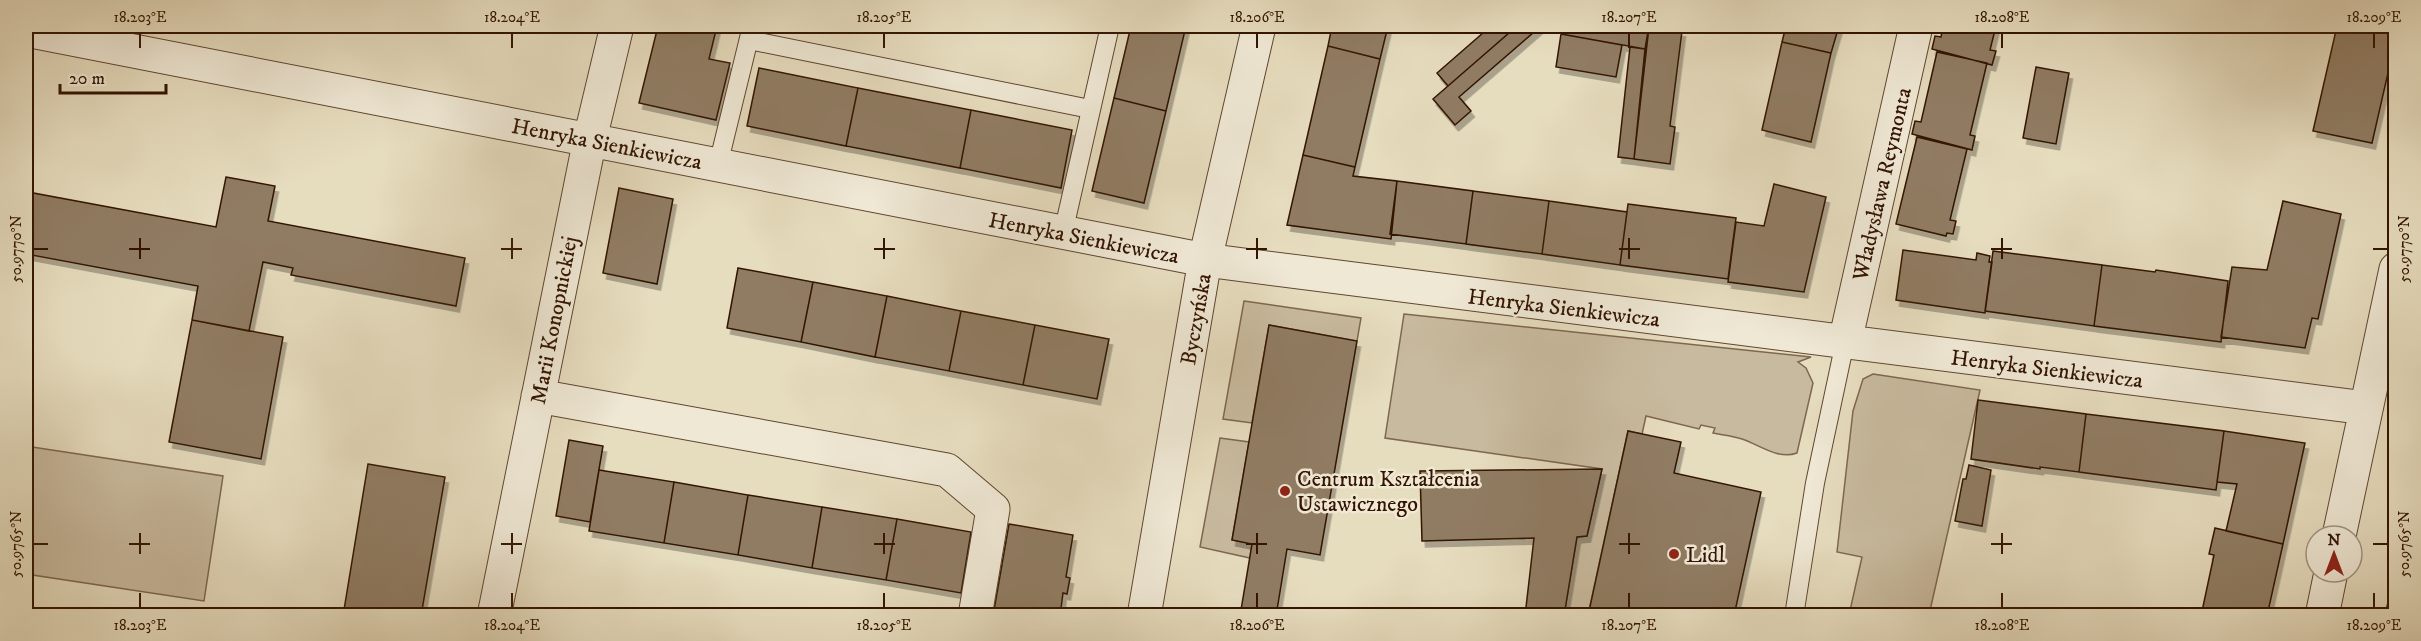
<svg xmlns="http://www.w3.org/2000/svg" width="2421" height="641" font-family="'IM FELL DW Pica',serif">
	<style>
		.green { fill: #c8ba9e; stroke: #7e6750; stroke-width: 1.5 }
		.building { fill: #907c63; stroke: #331401; stroke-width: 1.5; filter: url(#shadow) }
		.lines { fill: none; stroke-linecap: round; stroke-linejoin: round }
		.service-casing { stroke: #604630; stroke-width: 20 }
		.minor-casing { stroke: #604630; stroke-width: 35 }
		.tertiary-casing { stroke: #604630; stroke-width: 35 }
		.service { stroke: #efe8d5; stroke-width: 18 }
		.minor { stroke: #efe8d5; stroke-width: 33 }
		.tertiary { stroke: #efe8d5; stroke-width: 33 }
		.ticks { fill: none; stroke: #331401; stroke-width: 2 }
		.poi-dot { fill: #8f2418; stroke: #efe8d5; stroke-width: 2 }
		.labels { text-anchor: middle; stroke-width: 5; stroke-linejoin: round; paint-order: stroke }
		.street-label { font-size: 22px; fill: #331401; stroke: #efe8d5 }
		.poi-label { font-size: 22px; fill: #331401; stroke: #efe8d5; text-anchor: start }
		.neatline { fill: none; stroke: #331401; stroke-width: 2 }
		.ticks-label { font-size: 15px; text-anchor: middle; fill: #331401 }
	</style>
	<defs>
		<filter id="shadow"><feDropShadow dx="3.5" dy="6" stdDeviation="0" flood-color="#0004"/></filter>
	</defs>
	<rect width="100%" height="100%" fill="#e6dcbe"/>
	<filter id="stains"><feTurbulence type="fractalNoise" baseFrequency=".00333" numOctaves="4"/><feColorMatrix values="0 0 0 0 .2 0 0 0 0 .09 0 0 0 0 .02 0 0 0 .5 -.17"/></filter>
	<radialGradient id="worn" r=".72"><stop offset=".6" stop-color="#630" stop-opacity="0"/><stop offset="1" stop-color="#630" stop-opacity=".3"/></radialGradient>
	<path class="green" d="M1244 301 1361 318 1357 341 1269 325 1252 423 1223 419Z
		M1404 314 1811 357 1798 362 1806 368 1813 383 1797 453C1778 460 1760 445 1742 439 1733 436 1723 435 1713 433L1715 428 1701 425 1699 429 1646 416 1642 434 1628 431 1588 615H1564L1577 537 1587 536 1602 469 1385 438Z
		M1873 374 1980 390 1929 615H1849L1862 557 1837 552 1853 411 1863 379Z
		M1220 438 1249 442 1232 540 1252 544 1250 558 1200 547Z
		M32 447 223 476 204 601 26 574V486Z
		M1190 608 1223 614V615H1188Z"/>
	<path class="building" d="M658 26H717L709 59 730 63 716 120 639 103Z
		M1131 26H1186L1166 111 1114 98Z
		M1332 26H1388L1380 59 1328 46Z
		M1491 26H1517L1448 86 1437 73Z
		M1517 26H1541L1459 97 1471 111 1455 125 1433 99Z
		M1563 26H1649L1645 49 1561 34Z
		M1786 26H1839L1831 53 1782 42Z
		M1943 26H1996L1990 50 1996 51 1992 65 1932 49 1935 36 1941 37Z
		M2337 26H2396V38L2372 143 2313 131Z
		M1649 27 1682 31 1670 126 1675 127 1670 164 1634 159Z
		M1561 34 1622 45 1616 77 1556 67Z
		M1782 42 1831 53 1811 142 1762 130Z
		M1328 46 1380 59 1355 167 1303 155Z
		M1630 47 1645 49 1634 159 1618 157Z
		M1937 52 1987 63 1970 135 1975 136 1972 150 1912 134 1915 121 1921 122Z
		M2036 67 2069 73 2056 144 2023 138Z
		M759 68 858 88 846 146 747 126Z
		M858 88 971 110 960 168 846 146Z
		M1114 98 1166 111 1144 203 1092 191Z
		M971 110 1072 130 1061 188 960 168Z
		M1917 137 1967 149 1950 220 1956 221 1953 234 1947 233 1946 236 1896 224Z
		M1303 155 1355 167 1353 176 1397 181 1391 239 1287 225Z
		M226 177 275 186 268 221 465 258 456 306 291 275 293 268 263 262 249 331 192 320 198 286 26 254V218H29L33 193 216 227Z
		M1397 181 1473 191 1466 244 1390 234Z
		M1774 184 1826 197 1804 292 1728 282 1736 222 1764 226Z
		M619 188 673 199 657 284 603 273Z
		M1473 191 1549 201 1542 254 1466 244Z
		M1549 201 1627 212 1620 265 1542 254Z
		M2283 201 2341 214 2318 319 2312 318 2305 348 2221 337 2232 267 2267 270Z
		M1628 204 1736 218 1728 279 1620 265Z
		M1903 250 1976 260 1977 253 1990 256 1989 262H1992L1985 313 1896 300Z
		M1993 251 2102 265 2094 326 1985 311Z
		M2102 265 2155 272 2156 270 2228 281 2221 342 2094 326Z
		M738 268 813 282 801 342 727 328Z
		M813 282 887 296 875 357 801 342Z
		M887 296 961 311 949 371 875 357Z
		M961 311 1035 325 1023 385 949 371Z
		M192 320 283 337 261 459 169 442Z
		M1035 325 1109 339 1097 399 1023 385Z
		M1269 325 1357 341 1320 555 1287 549 1276 616H1240L1252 544 1232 540Z
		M1978 400 2086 414 2079 472 2040 467V469L1971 459Z
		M2086 414 2224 431 2216 490 2079 472Z
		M1628 431 1681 442 1674 473 1761 492 1734 616H1588Z
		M2224 431 2305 443 2283 544 2226 531 2237 484 2217 482Z
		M569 440 603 446 590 522 556 516Z
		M368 464 445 477 421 616H343Z
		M1969 465 1991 470 1982 526 1955 521 1963 479H1966Z
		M1602 469 1587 536 1577 537 1564 616H1525L1534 538 1422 541 1420 471Z
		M599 470 674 482 664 543 589 531Z
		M674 482 748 495 738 555 664 543Z
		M748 495 822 507 812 568 738 555Z
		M822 507 897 519 886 580 812 568Z
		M897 519 971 532 961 593 886 580Z
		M1009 524 1073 535 1066 577 1070 578 1067 594 1063 593 1060 616H993Z
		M2215 528 2283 544 2267 616H2201L2214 555 2209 554Z
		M2392 584 2396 585V616H2385Z"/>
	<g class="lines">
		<g class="service-casing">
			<path id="service" d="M749 40 1090 109
				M718 165 752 26
				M1063 233 1110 26
				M1794 616 1815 483 1845 342"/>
		</g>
		<g class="minor-casing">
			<path id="minor" d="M26 30 1205 260 2366 408
				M1845 342 1916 26
				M538 396 947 470 993 509 975 616
				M2339 536 2396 269
				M494 616 590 139 617 26
				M2322 616 2331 572"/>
		</g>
		<g class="tertiary-casing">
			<path id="tertiary" d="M1144 616 1205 260 1259 26"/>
		</g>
		<use href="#service" class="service"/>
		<use href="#minor" class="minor"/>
		<use href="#tertiary" class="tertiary"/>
	</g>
	<path class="ticks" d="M140 33V48M512 33V48M884 33V48M1257 33V48M1629 33V48M2002 33V48M2374 33V48M140 238V259M512 238V259M884 238V259M1257 238V259M1629 238V259M2002 238V259M33 249H48M129 249H150M501 249H522M874 249H895M1246 249H1267M1619 249H1640M1991 249H2012M2373 249H2388M140 533V554M512 533V554M884 533V554M1257 533V554M1629 533V554M2002 533V554M33 544H48M129 544H150M501 544H522M874 544H895M1246 544H1267M1619 544H1640M1991 544H2012M2373 544H2388M140 593V608M512 593V608M884 593V608M1257 593V608M1629 593V608M2002 593V608M2374 593V608"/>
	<g class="poi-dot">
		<circle cx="1285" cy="491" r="6"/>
		<circle cx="1674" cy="554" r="6"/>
	</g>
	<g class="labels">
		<g class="street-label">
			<text transform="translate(607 143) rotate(11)" y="8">Henryka Sienkiewicza</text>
			<text transform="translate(1881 184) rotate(-77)" y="8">Władysława Reymonta</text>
			<text transform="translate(1084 237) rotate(11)" y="8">Henryka Sienkiewicza</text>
			<text transform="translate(1564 307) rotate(7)" y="8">Henryka Sienkiewicza</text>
			<text transform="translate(1195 319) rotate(-80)" y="8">Byczyńska</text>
			<text transform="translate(553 320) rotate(-79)" y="8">Marii Konopnickiej</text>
			<text transform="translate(2047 368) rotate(7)" y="8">Henryka Sienkiewicza</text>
		</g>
		<g class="poi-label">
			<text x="1297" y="486">Centrum Kształcenia<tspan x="1297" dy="25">Ustawicznego</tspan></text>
			<text x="1686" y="562">Lidl</text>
		</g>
	</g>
	<rect width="2421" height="641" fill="none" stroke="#e6dcbe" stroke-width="66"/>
	<g transform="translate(2334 554)"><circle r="28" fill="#efe8d5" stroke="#a49380" stroke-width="1.5"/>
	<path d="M0-4.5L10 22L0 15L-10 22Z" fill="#8f2418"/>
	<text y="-9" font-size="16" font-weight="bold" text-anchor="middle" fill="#331401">N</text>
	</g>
	<path d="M60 84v9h106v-9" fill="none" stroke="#331401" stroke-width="3"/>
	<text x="69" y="84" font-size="18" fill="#331401" stroke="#efe8d5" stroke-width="4.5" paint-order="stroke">20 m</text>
	<rect x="33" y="33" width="2355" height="575" class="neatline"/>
	<g class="ticks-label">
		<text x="140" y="22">18.203°E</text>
		<text x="512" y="22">18.204°E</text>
		<text x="884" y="22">18.205°E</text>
		<text x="1257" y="22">18.206°E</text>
		<text x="1629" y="22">18.207°E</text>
		<text x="2002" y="22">18.208°E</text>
		<text x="2374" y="22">18.209°E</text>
		<text transform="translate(16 249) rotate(-90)" y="5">50.9770°N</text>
		<text transform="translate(2404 249) rotate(-90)" y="5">50.9770°N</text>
		<text transform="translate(16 544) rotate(-90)" y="5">50.9765°N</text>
		<text transform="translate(2404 544) rotate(-90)" y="5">50.9765°N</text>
		<text x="140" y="630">18.203°E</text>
		<text x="512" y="630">18.204°E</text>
		<text x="884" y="630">18.205°E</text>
		<text x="1257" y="630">18.206°E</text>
		<text x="1629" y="630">18.207°E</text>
		<text x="2002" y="630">18.208°E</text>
		<text x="2374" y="630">18.209°E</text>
	</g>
	<rect width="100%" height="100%" filter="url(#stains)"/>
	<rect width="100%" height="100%" fill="url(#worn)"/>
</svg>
